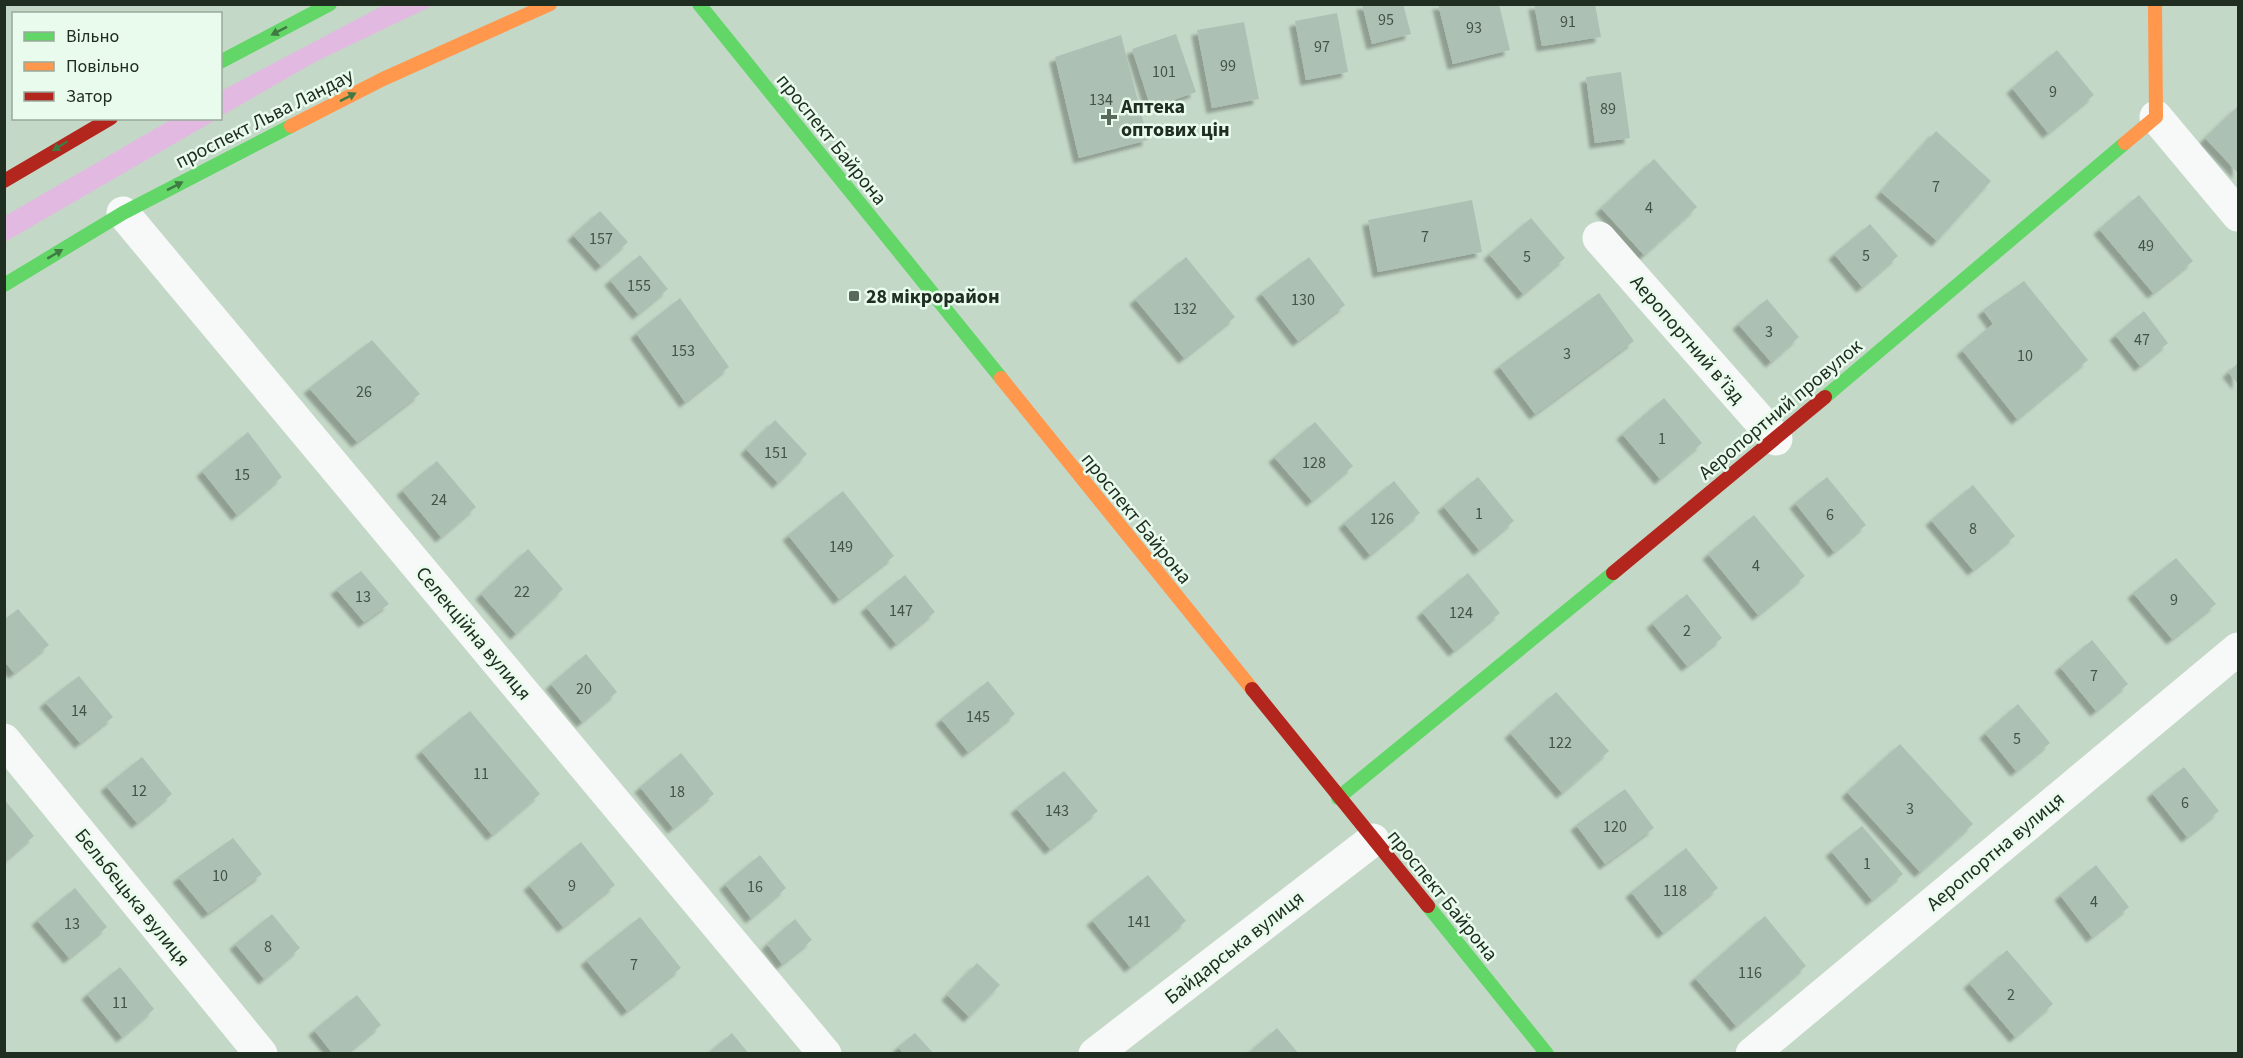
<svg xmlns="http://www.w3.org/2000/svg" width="2243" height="1058" font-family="'Source Sans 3',sans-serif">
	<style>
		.green { fill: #e2b9e0 }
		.building { fill: #adc0b4; filter: url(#shadow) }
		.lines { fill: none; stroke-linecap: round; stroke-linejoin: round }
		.street { stroke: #f6f9f7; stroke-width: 33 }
		.fast { stroke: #63d668; stroke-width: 14 }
		.slow { stroke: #ff974d; stroke-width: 14 }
		.jam { stroke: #b3261e; stroke-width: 14 }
		.oneway { fill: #3e7a42 }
		.poi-dot { fill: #596a5c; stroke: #e9fbec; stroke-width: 2 }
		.labels { text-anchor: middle; stroke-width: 5; stroke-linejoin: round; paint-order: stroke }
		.number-label { font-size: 16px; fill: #445347 }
		.poi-label { font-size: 20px; font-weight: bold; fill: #202e22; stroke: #e9fbec; text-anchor: start }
		.street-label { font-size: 20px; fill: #202e22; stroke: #e9fbec }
	</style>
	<defs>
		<filter id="shadow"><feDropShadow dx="-5.5" dy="5.5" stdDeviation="1.5" flood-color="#0004"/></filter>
	</defs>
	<rect width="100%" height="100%" fill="#c4d8c7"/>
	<path class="green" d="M386 4 434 5 317 61 221 116V91Z
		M172 119H217L5 242V216Z"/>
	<path class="building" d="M1362 4H1403L1411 34 1372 44Z
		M1438 4H1499L1510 50 1453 64Z
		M1534 4H1595L1601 37 1542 46Z
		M1337 13 1348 72 1306 80 1295 21Z
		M1244 22 1259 99 1212 108 1197 30Z
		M1176 34 1196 92 1151 108 1132 49Z
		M1121 35 1148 140 1079 158 1055 57Z
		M2057 50 2094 95 2048 133 2012 88Z
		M1621 72 1630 138 1595 143 1586 77Z
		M2238 106V173L2205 138Z
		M1936 131 1991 181 1937 241 1881 192Z
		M1654 159 1697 207 1644 255 1601 208Z
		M2139 195 2193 261 2153 293 2099 229Z
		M1472 200 1482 252 1378 272 1368 220Z
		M600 211 628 242 601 266 573 235Z
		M1531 218 1565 258 1523 294 1489 254Z
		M1870 224 1898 256 1862 287 1834 254Z
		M640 255 668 289 638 314 610 280Z
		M1186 257 1235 317 1184 358 1135 299Z
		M1309 257 1345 305 1298 341 1261 293Z
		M2024 281 2088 360 2017 419 1962 350 1993 324 1983 310Z
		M1599 293 1634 341 1535 414 1499 366Z
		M680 298 729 367 685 402 636 333Z
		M1767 299 1799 337 1771 362 1738 324Z
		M2144 311 2168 343 2140 366 2115 335Z
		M372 340 420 394 357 442 309 388Z
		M2238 363V384L2228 372Z
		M1664 398 1702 443 1660 479 1622 434Z
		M775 420 807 454 778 483 746 449Z
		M1315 422 1353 466 1312 501 1274 457Z
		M248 432 282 477 237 515 202 471Z
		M437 461 476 507 441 537 402 490Z
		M1478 477 1514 521 1479 550 1443 506Z
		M1827 477 1866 525 1834 552 1795 503Z
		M1394 481 1420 513 1370 555 1344 523Z
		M1973 485 2015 536 1973 570 1931 520Z
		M843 491 894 556 839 599 788 535Z
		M1754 515 1805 576 1758 615 1708 554Z
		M528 549 563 589 516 634 481 594Z
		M2176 558 2216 604 2172 639 2133 593Z
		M361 571 389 604 364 622 336 589Z
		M1468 573 1500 613 1454 651 1422 612Z
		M905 575 935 612 896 644 866 607Z
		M1687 594 1722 638 1687 666 1652 623Z
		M18 609 49 645 14 673 4 661V620Z
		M2092 640 2128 684 2096 711 2060 667Z
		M586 654 617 692 582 722 551 684Z
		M79 676 113 717 80 743 45 702Z
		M988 681 1015 714 968 752 941 719Z
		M1556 692 1609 751 1562 793 1510 733Z
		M2018 704 2050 743 2016 771 1985 733Z
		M470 711 540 794 492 835 421 751Z
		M1900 744 1973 824 1920 872 1847 792Z
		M681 753 714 794 673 828 640 787Z
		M142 757 172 794 137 823 106 786Z
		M2184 767 2219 811 2187 837 2152 793Z
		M1064 771 1098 811 1050 849 1016 808Z
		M1625 789 1654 828 1605 864 1576 825Z
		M4 799 34 836 4 862Z
		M1862 826 1903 874 1872 900 1831 851Z
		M233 838 262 874 208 913 178 877Z
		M581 842 615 885 563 927 529 885Z
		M1686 848 1718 888 1663 933 1631 892Z
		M760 855 786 888 751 918 725 884Z
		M2096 865 2129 907 2092 937 2060 895Z
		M1148 875 1186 921 1130 967 1092 920Z
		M75 888 107 927 69 958 37 920Z
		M272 914 300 948 264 979 235 944Z
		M1765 916 1806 966 1736 1026 1695 978Z
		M640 917 681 968 627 1011 586 960Z
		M795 919 812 940 782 964 767 944Z
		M2007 950 2053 1004 2015 1037 1969 983Z
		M977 963 1000 985 969 1017 947 995Z
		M120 967 154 1009 122 1037 87 994Z
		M357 995 381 1025 346 1054H333L314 1030Z
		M1277 1028 1299 1054H1247Z
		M732 1033 749 1054H707Z
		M915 1033 934 1054H904L898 1047Z"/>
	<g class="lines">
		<path class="street" d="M2156 117 2238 215
			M123 213 825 1054
			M1599 238 1776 439
			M4 740 261 1054
			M1095 1054 1373 840
			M1752 1054 2238 649"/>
		<path class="fast" d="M699 4 1001 378
			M220 62 330 4
			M4 285 123 213 291 126
			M1825 397 2125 143
			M1338 798 1613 573
			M1428 906 1547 1054"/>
		<path class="slow" d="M291 126 383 79 550 4
			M2125 143 2156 117 2155 4
			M1001 378 1252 689"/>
		<path class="jam" d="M4 181 111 118
			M1613 573 1825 397
			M1252 689 1428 906"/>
	</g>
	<defs><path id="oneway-solid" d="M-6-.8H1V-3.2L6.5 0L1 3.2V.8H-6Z" transform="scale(1.5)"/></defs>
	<g class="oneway">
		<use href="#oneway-solid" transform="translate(279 31) rotate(153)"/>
		<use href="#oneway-solid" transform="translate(348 97) rotate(-27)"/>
		<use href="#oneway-solid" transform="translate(60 146) rotate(148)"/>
		<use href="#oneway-solid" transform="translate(175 186) rotate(-27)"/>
		<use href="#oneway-solid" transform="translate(55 254) rotate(-31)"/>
	</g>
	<g class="poi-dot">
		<path d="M1106 108h6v6h6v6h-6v6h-6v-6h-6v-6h6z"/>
		<rect x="848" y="290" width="12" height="12" rx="3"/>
	</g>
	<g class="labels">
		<g class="number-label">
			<text x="1386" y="25">95</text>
			<text x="1568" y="27">91</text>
			<text x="1474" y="33">93</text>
			<text x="1322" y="52">97</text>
			<text x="1228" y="71">99</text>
			<text x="1164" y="77">101</text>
			<text x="2053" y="97">9</text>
			<text x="1101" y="105">134</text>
			<text x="1608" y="114">89</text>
			<text x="1936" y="192">7</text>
			<text x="1649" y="213">4</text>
			<text x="1425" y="242">7</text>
			<text x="601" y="244">157</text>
			<text x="2146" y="251">49</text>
			<text x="1866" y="261">5</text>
			<text x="1527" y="262">5</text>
			<text x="639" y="291">155</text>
			<text x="1303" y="305">130</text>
			<text x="1185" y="314">132</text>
			<text x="1769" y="337">3</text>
			<text x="2142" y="345">47</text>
			<text x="683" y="356">153</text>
			<text x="1567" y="359">3</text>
			<text x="2025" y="361">10</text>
			<text x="364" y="397">26</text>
			<text x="1662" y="444">1</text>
			<text x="776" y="458">151</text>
			<text x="1314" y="468">128</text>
			<text x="242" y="480">15</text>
			<text x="439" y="505">24</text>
			<text x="1479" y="519">1</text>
			<text x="1830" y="520">6</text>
			<text x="1382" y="524">126</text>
			<text x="1973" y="534">8</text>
			<text x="841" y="552">149</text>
			<text x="1756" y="571">4</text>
			<text x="522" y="597">22</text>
			<text x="363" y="602">13</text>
			<text x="2174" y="605">9</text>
			<text x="901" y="616">147</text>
			<text x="1461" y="618">124</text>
			<text x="1687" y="636">2</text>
			<text x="2094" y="681">7</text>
			<text x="584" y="694">20</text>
			<text x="79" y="716">14</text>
			<text x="978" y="722">145</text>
			<text x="2017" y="744">5</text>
			<text x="1560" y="748">122</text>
			<text x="481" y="779">11</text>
			<text x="139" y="796">12</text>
			<text x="677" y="797">18</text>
			<text x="2185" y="808">6</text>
			<text x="1910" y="814">3</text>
			<text x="1057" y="816">143</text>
			<text x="1615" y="832">120</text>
			<text x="1867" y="869">1</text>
			<text x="220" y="881">10</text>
			<text x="572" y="891">9</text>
			<text x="755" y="892">16</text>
			<text x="1675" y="896">118</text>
			<text x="2094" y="907">4</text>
			<text x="1139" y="927">141</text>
			<text x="72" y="929">13</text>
			<text x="268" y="952">8</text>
			<text x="634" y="970">7</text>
			<text x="1750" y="978">116</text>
			<text x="2011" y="1000">2</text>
			<text x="120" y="1008">11</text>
		</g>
		<g class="poi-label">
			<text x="1121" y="113">Аптека<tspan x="1121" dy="23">оптових цін</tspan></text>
			<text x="866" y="303">28 мікрорайон</text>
		</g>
		<g class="street-label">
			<text transform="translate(264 118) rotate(-27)" y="7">проспект Льва Ландау</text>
			<text transform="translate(832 139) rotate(51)" y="7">проспект Байрона</text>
			<text transform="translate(1688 339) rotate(49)" y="7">Аеропортний в’їзд</text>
			<text transform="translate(1780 409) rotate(-40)" y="7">Аеропортний провулок</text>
			<text transform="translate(1137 518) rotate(51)" y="7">проспект Байрона</text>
			<text transform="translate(474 633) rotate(50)" y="7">Селекційна вулиця</text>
			<text transform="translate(1995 851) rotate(-40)" y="7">Аеропортна вулиця</text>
			<text transform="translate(1443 895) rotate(51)" y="7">проспект Байрона</text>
			<text transform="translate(133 897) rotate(51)" y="7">Бельбецька вулиця</text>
			<text transform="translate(1234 947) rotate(-38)" y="7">Байдарська вулиця</text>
		</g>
	</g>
	<rect width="2243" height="1058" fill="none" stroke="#202e22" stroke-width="12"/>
	<rect x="12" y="12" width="210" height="108" fill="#e9fbec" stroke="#99a99b" stroke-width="1.5"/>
	<rect x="24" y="32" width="30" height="9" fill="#63d668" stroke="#99a99b" stroke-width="1.5"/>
	<text x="66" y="42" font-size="18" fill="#202e22">Вільно</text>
	<rect x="24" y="62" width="30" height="9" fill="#ff974d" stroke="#99a99b" stroke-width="1.5"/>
	<text x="66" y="72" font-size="18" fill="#202e22">Повільно</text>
	<rect x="24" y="92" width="30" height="9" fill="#b3261e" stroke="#99a99b" stroke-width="1.5"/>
	<text x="66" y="102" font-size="18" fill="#202e22">Затор</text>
</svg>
